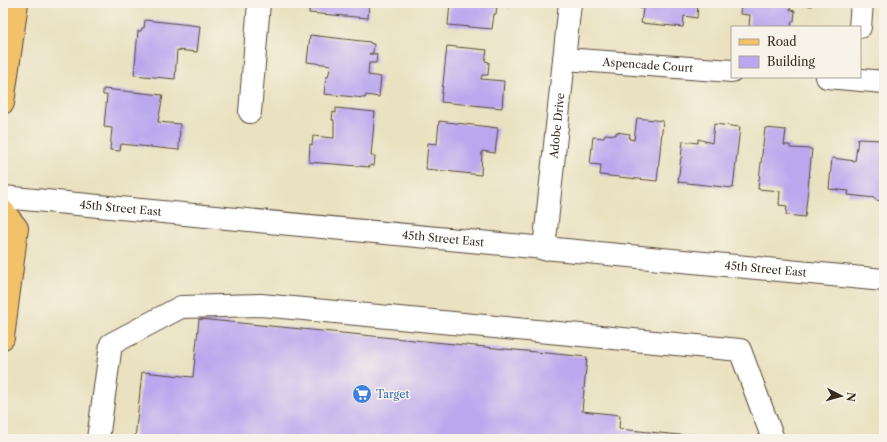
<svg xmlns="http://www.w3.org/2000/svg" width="887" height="442" font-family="'Libre Caslon Text',serif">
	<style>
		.building { fill: #bba7ee }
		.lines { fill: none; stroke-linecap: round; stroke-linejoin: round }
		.minor-casing { stroke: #554536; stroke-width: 24 }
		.major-casing { stroke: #554536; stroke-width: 24 }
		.minor { stroke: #fff; stroke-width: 22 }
		.major { stroke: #f2c26a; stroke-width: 22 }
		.labels { text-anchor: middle; stroke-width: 3; stroke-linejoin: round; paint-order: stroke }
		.street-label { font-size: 11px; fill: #3b2a1e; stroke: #f7f3e8 }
		.shop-label { font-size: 11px; fill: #366cbe; stroke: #f7f3e8; text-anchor: start }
	</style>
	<rect width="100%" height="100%" fill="#f7f3e8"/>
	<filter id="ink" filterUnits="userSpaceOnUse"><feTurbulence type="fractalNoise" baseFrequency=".025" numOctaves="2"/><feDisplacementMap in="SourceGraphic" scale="8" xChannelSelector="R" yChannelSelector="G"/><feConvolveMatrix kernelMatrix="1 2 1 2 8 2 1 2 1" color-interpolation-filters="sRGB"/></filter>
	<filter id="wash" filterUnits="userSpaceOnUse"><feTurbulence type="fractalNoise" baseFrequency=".012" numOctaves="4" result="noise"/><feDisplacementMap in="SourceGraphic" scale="16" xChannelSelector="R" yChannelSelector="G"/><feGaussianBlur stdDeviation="0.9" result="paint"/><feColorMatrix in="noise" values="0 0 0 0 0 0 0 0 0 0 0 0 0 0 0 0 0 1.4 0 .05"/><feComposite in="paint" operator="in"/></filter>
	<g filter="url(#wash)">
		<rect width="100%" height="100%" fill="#eae1c0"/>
		<g id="blocks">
			<path class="building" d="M310 3H369L368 18 309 13Z
				M450 3H510V7L497 5 496 14H494L492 29 448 25Z
				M639 3H698L697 18 684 16 683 27 641 23 643 9 639 8Z
				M741 3H791L790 10 795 11 794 21H792L791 27H749L750 15 740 14Z
				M791 3H812V6Z
				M145 20 200 26 197 52 177 50 175 79 134 75 138 31H141L142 28H144Z
				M310 35 370 42V43L374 44 373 53 369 54H377L376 63H369L368 75 381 77 379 97 366 95 365 98 324 94 326 77H328L331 65 307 62Z
				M447 46 487 50 485 61 489 62 488 75H482L481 79 504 81 502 108 441 102Z
				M103 89 163 95 158 122 180 124 179 150 121 144 120 151 110 150 112 128 104 127 107 95H103Z
				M336 108 375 112 371 156H375L374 166 370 165V167L309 162 310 144 312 145 313 136 334 138V120H332L333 112 336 113Z
				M637 118 663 121 657 181 600 175 601 165 590 164 593 137 604 138 605 134 616 135V132L630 134 629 139 634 140Z
				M439 121 498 128 495 153 482 151 481 175 426 169 428 143 437 144Z
				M714 124 740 127 733 188 678 182 683 141 698 143V139L712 143Z
				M765 128 786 130 784 145H790V148L812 149 805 217 786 215 787 206 779 205 780 191 758 189Z
				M858 139 884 140V201L875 200V198L848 195 849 191 829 189 832 158 855 161Z
				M199 319 587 357 582 411 620 415 619 429 700 437 699 439H135L142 372 193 377Z"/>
		</g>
	</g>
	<g filter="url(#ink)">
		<use href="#blocks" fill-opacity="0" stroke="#554536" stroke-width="1"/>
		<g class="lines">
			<g class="minor-casing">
				<g id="minor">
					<path d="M860 27 862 3"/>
					<path id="s1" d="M564 59 732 71"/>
					<path d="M827 77 884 82"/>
					<path d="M250 112 259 3"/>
					<path id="s2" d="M3 197 884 280"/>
					<path id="s3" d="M544 249 570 3"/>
					<path d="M98 439 111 344 181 307 261 305 740 350 773 439"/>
				</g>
			</g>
			<g class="major-casing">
				<path id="major" d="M3 103 17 3
					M3 211 17 228 3 338"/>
			</g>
			<use href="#minor" class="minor"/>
			<use href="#major" class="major"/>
		</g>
	</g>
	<defs>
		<g id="supermarket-disc" transform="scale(1)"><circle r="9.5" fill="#3f7fe0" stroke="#f7f3e8"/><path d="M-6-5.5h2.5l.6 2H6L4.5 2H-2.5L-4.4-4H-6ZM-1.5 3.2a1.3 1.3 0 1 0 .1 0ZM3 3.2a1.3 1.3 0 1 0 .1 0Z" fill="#fff"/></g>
	</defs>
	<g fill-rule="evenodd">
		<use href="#supermarket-disc" x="362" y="394"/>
	</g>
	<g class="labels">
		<g class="street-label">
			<text dy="4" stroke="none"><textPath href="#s1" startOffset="84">Aspencade Court</textPath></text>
			<text dy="4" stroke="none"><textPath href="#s3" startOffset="124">Adobe Drive</textPath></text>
			<text dy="4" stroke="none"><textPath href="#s2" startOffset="118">45th Street East</textPath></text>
			<text dy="4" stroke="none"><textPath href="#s2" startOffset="442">45th Street East</textPath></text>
			<text dy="4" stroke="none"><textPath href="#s2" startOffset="766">45th Street East</textPath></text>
		</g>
		<g class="shop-label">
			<text x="376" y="398">Target</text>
		</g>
	</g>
	<rect width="887" height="442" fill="none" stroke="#f7f3e8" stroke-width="16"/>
	<rect x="731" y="26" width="130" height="52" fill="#f7f3e8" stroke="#aca397"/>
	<rect x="739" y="39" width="20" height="6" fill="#f2c26a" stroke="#aca397"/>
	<text x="767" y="46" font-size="12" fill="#3b2a1e">Road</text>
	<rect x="739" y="56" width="20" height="12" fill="#bba7ee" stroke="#aca397"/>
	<text x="767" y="66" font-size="12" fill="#3b2a1e">Building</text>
	<g transform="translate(841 396) rotate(96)" stroke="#f7f3e8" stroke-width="3" paint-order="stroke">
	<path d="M0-3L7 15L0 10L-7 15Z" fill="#3b2a1e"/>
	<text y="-6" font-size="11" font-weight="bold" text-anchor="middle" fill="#3b2a1e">N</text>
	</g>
</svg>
